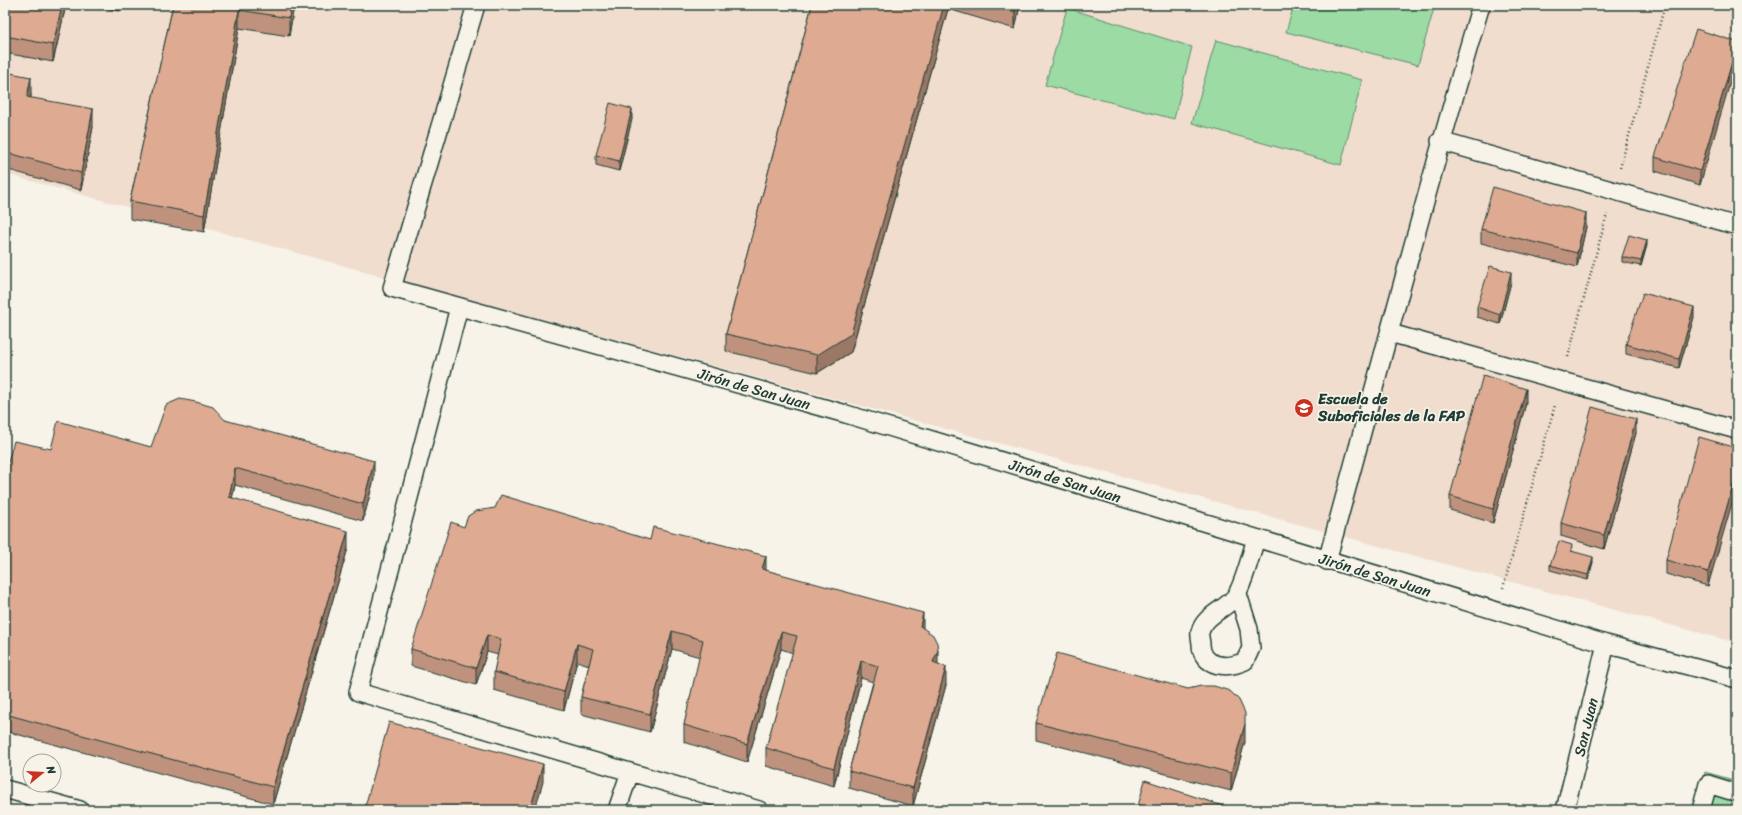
<svg xmlns="http://www.w3.org/2000/svg" width="1742" height="815" font-family="Sriracha,sans-serif">
	<style>
		.built { fill: #f0ddce }
		.green { fill: #9cdba4; stroke: #5e8c6c }
		.lines { fill: none; stroke-linecap: round; stroke-linejoin: round }
		.lane-casing { stroke: #1f3d34; stroke-width: 20 }
		.path { stroke: #1f3d34; stroke-width: 2.5; stroke-dasharray: 1 3; stroke-linecap: butt }
		.lane { stroke: #f7f3e8; stroke-width: 17 }
		.wall { fill: #bf927e; stroke: #1f3d34 }
		.shaded-wall { fill: #9b7766; stroke: #1f3d34 }
		.building { fill: #deaa92; stroke: #1f3d34 }
		.labels { text-anchor: middle; stroke-width: 3.5; stroke-linejoin: round; paint-order: stroke }
		.street-label { font-size: 15px; fill: #1f3d34; stroke: #f7f3e8 }
		.poi-label { font-size: 15px; font-weight: bold; fill: #1f3d34; stroke: #f7f3e8; text-anchor: start }
	</style>
	<rect width="100%" height="100%" fill="#f7f3e8"/>
	<filter id="ink" filterUnits="userSpaceOnUse"><feTurbulence type="fractalNoise" baseFrequency=".025" numOctaves="2"/><feDisplacementMap in="SourceGraphic" scale="8" xChannelSelector="R" yChannelSelector="G"/><feConvolveMatrix kernelMatrix="1 2 1 2 8 2 1 2 1" color-interpolation-filters="sRGB"/></filter>
	<g filter="url(#ink)">
		<path class="built" d="M5 5H1737V643L5 174Z"/>
		<path class="green" d="M1294 5H1435L1418 65 1286 32Z
			M1067 8 1192 47 1174 119 1045 85Z
			M1216 40 1362 80 1341 165 1192 123Z
			M1705 772 1737 781V810H1692Z"/>
		<g class="lines">
			<g class="lane-casing">
				<path id="lane" d="M476 5 392 288 846 414 1606 644 1737 679
					M1440 141 1737 226
					M459 307 358 692 759 810
					M1390 333 1737 430
					M1327 561C1378 376 1426 190 1481 5
					M1238 594 1249 629 1251 648 1245 661C1228 669 1201 668 1201 644 1201 641 1199 635 1200 632 1205 613 1231 608 1238 592 1246 576 1250 557 1256 539
					M5 789 80 810
					M617 810 630 772
					M1565 810 1606 644
					M1701 810 1708 784 1737 793"/>
			</g>
			<path class="path" d="M1620 168 1665 5
				M1568 357 1607 214
				M1503 588 1555 405"/>
			<use href="#lane" class="lane"/>
		</g>
		<path class="wall" d="M5 5H66L53 62 5 53Z
			M89 5H121L120 11Z
			M173 5H294L289 36 239 28 204 232 130 219V201Z
			M796 5H805V8Z
			M812 5H1020L1015 29 948 9 851 352 817 373 726 351V334Z
			M1737 42 1700 185 1655 171V157Z
			M5 72 31 94V98L93 127 81 190 5 169Z
			M632 119 619 171 596 165V155Z
			M1586 227 1577 267 1481 243V229Z
			M1647 245 1641 266 1622 262V257Z
			M1511 282 1500 324 1477 317V307Z
			M1694 317 1679 368 1626 354V344Z
			M1526 403 1493 523 1450 510V496Z
			M225 420 374 479 363 521 235 485 232 498 348 548 273 804 5 731V472L51 449 151 447Z
			M1636 433 1604 549 1561 536V523Z
			M1737 448 1708 586 1666 574V560Z
			M464 527 650 540 766 570 923 628 946 685 913 806 849 788V771L873 682 861 678 834 786 766 766V748L793 653 781 649 747 762 684 742V725L700 657 672 649 650 732 581 714V697L589 665 577 661 564 710 494 690V672L498 655 487 652 476 685 411 666V649Z
			M1572 550V552L1593 562 1588 580 1550 570V565Z
			M1036 723 1245 742 1231 791 1036 740Z"/>
		<path class="shaded-wall" d="M62 5H66L53 62V45Z
			M291 5H294L289 36V18Z
			M944 5H948V9L851 352 817 373V355Z
			M1016 5H1020L1015 29V12Z
			M239 10V28L204 232V215Z
			M1737 45V59L1700 185V171Z
			M31 77V94L27 115V97Z
			M93 109V127L81 190V173Z
			M632 109V119L619 171V161Z
			M1586 213V227L1577 267V253Z
			M1647 240V245L1641 266V261Z
			M1511 272V282L1500 324V315Z
			M1694 307V317L1679 368V359Z
			M1526 389V403L1493 523V509Z
			M1636 419V433L1604 549V535Z
			M374 461V479L363 521V504Z
			M235 468V485L229 514V497Z
			M1737 472V486L1708 586V572Z
			M348 531V548L273 804V787Z
			M766 556V573L762 569Z
			M1593 557V562L1588 580V575Z
			M923 613V631L920 626Z
			M672 631V649L650 732V714Z
			M781 632V649L747 762V744Z
			M487 635V652L476 685V668Z
			M577 644V661L564 710V692Z
			M938 650V668L933 662Z
			M861 661V678L834 786V768Z
			M946 667V685L913 806V788Z
			M1245 724V742L1231 791V773Z
			M543 764V782L535 810H530Z"/>
		<path class="building" d="M5 5H62L53 45 5 36Z
			M173 5H291L289 18 239 10 204 215 130 201Z
			M812 5H944L851 334 817 355 726 334Z
			M993 5H1016L1015 12Z
			M1696 29 1737 42V45L1700 171 1655 157Z
			M5 72 31 77 27 97 93 109 81 173 5 152Z
			M610 103 632 109 619 161 596 155Z
			M1493 187 1586 213 1577 253 1481 229Z
			M1629 235 1647 240 1641 261 1622 257Z
			M1490 266 1511 272 1500 315 1477 307Z
			M1643 293 1694 307 1679 359 1626 344Z
			M1483 375 1526 389 1493 509 1450 496Z
			M180 399 196 402 213 407 225 420 374 461 363 504 235 468 229 497 348 531 273 787 5 714V472L14 441 51 449 58 421 151 447 166 405Z
			M1592 407 1636 419 1604 535 1561 523Z
			M1699 437 1737 448V472L1708 572 1666 560Z
			M501 495 650 540 653 527 766 556 762 569 923 613 920 626 933 635 937 643 938 650 933 662 946 667 913 788 849 771 878 666 861 661 834 768 766 748 797 636 781 632 747 744 684 725 703 640 672 631 650 714 581 697 593 649 577 644 564 692 494 672 501 639 487 635 476 668 411 649 451 522 464 527 468 516 476 511 495 508Z
			M1559 541 1572 545 1571 551 1593 557 1588 575 1550 565Z
			M1057 653 1188 689 1201 686H1214L1230 691 1239 700 1245 713V724L1231 773 1036 723Z
			M389 722 543 764 530 810H364Z
			M1145 780 1235 810H1137Z"/>
	</g>
	<defs>
		<g id="university-disc" transform="scale(1)"><circle r="9.5" fill="#c8321e" stroke="#f7f3e8"/><path d="M0-5L7-2L0 1L-7-2ZM-4 1L0 2.5L4 1V4Q0 6-4 4Z" fill="#fff"/></g>
	</defs>
	<g fill-rule="evenodd">
		<use href="#university-disc" x="1304" y="408"/>
	</g>
	<g class="labels">
		<g class="street-label">
			<text transform="translate(754 389) rotate(16)" y="5">Jirón de San Juan</text>
			<text transform="translate(1065 481) rotate(17)" y="5">Jirón de San Juan</text>
			<text transform="translate(1375 575) rotate(17)" y="5">Jirón de San Juan</text>
			<text transform="translate(1586 727) rotate(-76)" y="5">San Juan</text>
		</g>
		<g class="poi-label">
			<text x="1318" y="404">Escuela de<tspan x="1318" dy="17">Suboficiales de la FAP</tspan></text>
		</g>
	</g>
	<rect width="1742" height="815" fill="none" stroke="#f7f3e8" stroke-width="20"/>
	<rect x="10" y="10" width="1722" height="795" fill="none" stroke="#1f3d34" stroke-width="1.5" filter="url(#ink)"/>
	<g transform="translate(42 773) rotate(72)"><circle r="19" fill="#f7f3e8" stroke="#a1aaa0"/>
	<path d="M0-3L7 15L0 10L-7 15Z" fill="#c8321e"/>
	<text y="-6" font-size="11" font-weight="bold" text-anchor="middle" fill="#1f3d34">N</text>
	</g>
</svg>
